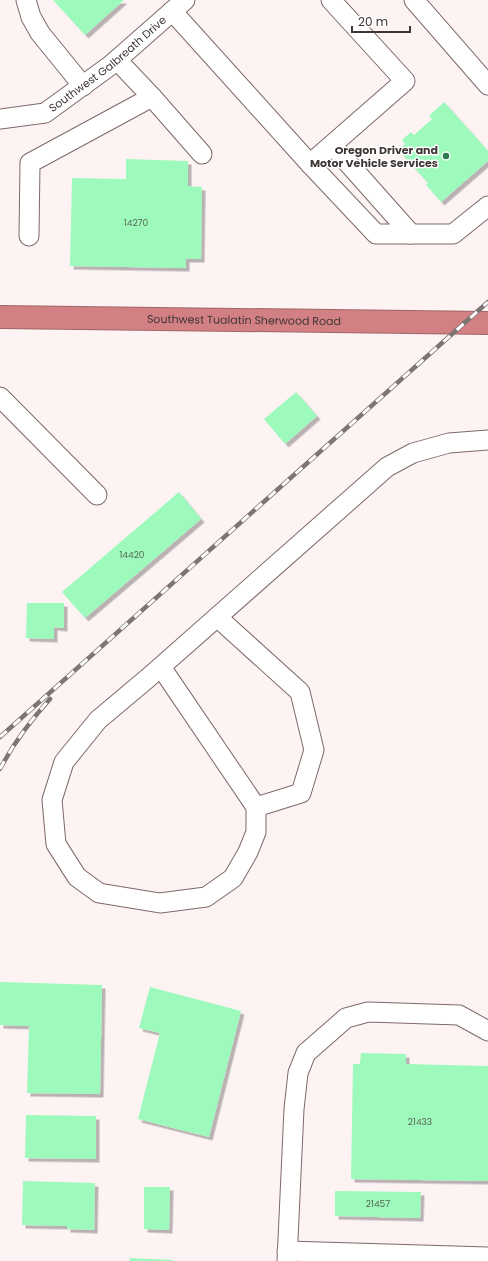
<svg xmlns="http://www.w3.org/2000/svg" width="488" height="1261" font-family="Poppins,sans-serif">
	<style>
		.building { fill: #9dfabc; filter: url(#shadow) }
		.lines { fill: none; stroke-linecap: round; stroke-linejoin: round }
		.minor-casing { stroke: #7e6969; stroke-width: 21 }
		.highway-casing { stroke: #9f6668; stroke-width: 24 }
		.minor { stroke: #fff; stroke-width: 19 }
		.highway { stroke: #d28083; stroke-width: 22 }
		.rail-casing { stroke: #7e7474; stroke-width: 4.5 }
		.rail { stroke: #fff; stroke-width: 3; stroke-dasharray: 9; stroke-linecap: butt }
		.poi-dot { fill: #2b7b4c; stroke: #fff; stroke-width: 1.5 }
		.labels { text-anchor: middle; stroke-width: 3; stroke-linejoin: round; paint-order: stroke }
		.number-label { font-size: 9px; fill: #566657 }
		.street-label { font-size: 11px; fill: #3f3535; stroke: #fff }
		.poi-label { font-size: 11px; font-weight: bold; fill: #3f3535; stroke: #fff; text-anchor: end }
	</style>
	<defs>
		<filter id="shadow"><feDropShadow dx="3.5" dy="3.5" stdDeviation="0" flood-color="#0004"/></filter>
	</defs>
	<rect width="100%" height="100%" fill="#fdf3f3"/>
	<path class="building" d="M53 0H124L85 35Z
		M444 102 488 151V161L441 202 426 185 428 183 398 150 405 144 402 140 411 132 414 135 432 119 429 116Z
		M126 159 188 161V186L202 187 201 259H186V268L70 266 72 178 126 179Z
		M296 392 317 416 285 444 264 419Z
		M179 492 201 519 85 618 62 592Z
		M27 603H64V628L54 627V639L26 638Z
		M0 982 102 985 100 1094 27 1093 29 1026 0 1025Z
		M150 987 241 1011 209 1137 138 1119 160 1033 139 1028Z
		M361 1053 406 1054V1064L488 1066V1181L351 1179 353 1064H360Z
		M26 1115 96 1116V1159L25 1158Z
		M23 1181 95 1183 94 1230 67 1229V1226L22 1225Z
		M144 1187H170L169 1230 144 1229Z
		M335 1191 421 1192 420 1218 335 1216Z
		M130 1258 173 1260V1261H130Z"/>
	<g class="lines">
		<g class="minor-casing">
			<g id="minor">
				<path d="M26 0 31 17 40 33 83 86"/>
				<path d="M414 0 488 85"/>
				<path d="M172 11 310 164 376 234H453L488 206"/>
				<path d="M152 97 202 154"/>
				<path id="s1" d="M0 119 45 113 111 65 185 0"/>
				<path d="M332 145 411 234"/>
				<path d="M310 164 405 81 331 0"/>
				<path d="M29 236 30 163 152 97 117 60"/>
				<path d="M0 397 97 495"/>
				<path d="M217 617 300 692 314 750 301 793 256 807"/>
				<path d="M161 667 256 807V832L248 852 233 878 206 897 160 903 99 893 77 877 56 844 52 800 64 762 98 720 148 678 387 467 413 453 449 443 488 440"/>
				<path d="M287 1251 488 1257"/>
				<path d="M287 1261 294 1109 298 1073 306 1053 346 1018 368 1012 459 1015 488 1031"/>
			</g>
		</g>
		<g class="highway-casing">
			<g id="highway">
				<path id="s2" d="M0 317 488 323"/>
			</g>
		</g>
		<use href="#minor" class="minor"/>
		<use href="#highway" class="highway"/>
		<g class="rail-casing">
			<path id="rail" d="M0 737 488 302
				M0 769C13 744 31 720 50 699"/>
		</g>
		<use href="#rail" class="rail"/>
	</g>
	<circle class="poi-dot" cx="446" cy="156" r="4"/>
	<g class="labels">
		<g class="number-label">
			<text x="136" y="226">14270</text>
			<text x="132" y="558">14420</text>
			<text x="420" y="1125">21433</text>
			<text x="378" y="1207">21457</text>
		</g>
		<g class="street-label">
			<text dy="4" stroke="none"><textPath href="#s1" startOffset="125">Southwest Galbreath Drive</textPath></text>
			<text dy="4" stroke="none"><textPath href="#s2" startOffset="244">Southwest Tualatin Sherwood Road</textPath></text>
		</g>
		<g class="poi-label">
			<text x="438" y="154">Oregon Driver and<tspan x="438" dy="13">Motor Vehicle Services</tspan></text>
		</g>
	</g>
	<path d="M352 26v6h58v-6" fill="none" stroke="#3f3535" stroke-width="2"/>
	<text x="358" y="26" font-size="12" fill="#3f3535" stroke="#ffffff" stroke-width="3" paint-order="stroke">20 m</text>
</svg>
